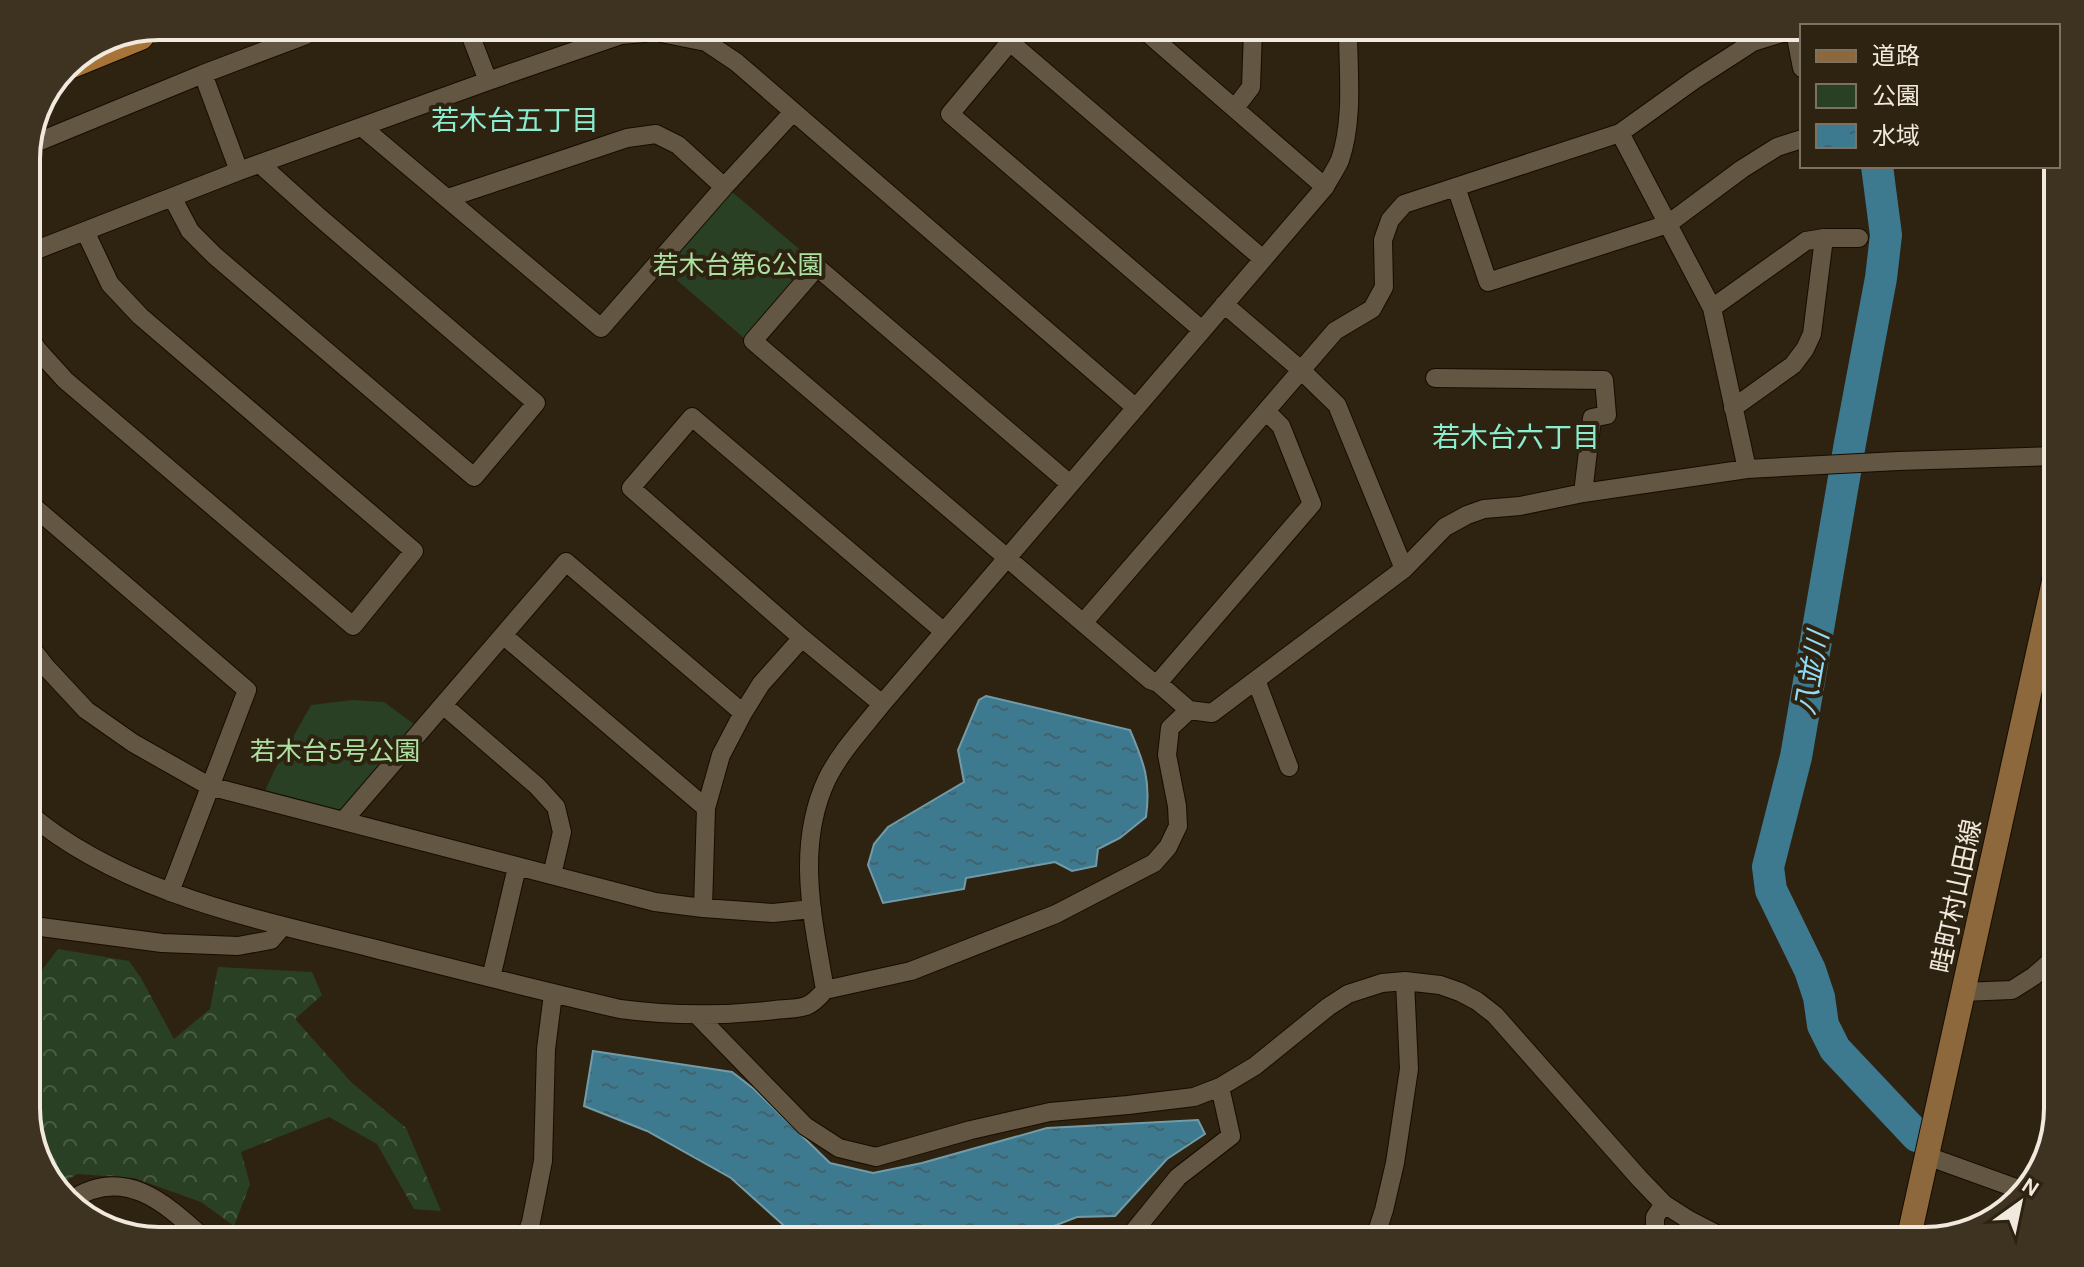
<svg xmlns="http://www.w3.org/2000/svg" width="2084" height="1267" font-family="Karla,'Noto Sans JP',sans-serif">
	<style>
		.forest { fill: url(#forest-crowns) }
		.green { fill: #294024 }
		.water { fill: url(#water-ripples); stroke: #739ba7; stroke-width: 2 }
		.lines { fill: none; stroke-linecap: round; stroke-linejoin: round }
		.river { stroke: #3d7a90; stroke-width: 32 }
		.minor-casing { stroke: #160c00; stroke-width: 20 }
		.major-casing { stroke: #160c00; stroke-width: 26 }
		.highway-casing { stroke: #160c00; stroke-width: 30 }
		.minor { stroke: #635642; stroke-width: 18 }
		.major { stroke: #8c683c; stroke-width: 24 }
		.highway { stroke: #a77438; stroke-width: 28 }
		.labels { text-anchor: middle; stroke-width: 8; stroke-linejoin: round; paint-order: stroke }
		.park-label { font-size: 26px; fill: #ade1a2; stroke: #2e2311 }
		.street-label { font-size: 26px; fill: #f1e9de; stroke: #2e2311 }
		.neighbourhood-label { font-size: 28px; fill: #8ceccf; stroke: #2e2311 }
		.water-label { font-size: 28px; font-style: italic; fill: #92dbf6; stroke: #2e2311 }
		.rim { fill: none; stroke: #f1e9de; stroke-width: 4 }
	</style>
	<defs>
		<pattern id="forest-crowns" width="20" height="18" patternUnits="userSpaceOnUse" patternTransform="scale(2)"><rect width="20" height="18" fill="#294024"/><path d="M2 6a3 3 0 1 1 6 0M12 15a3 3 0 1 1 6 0" fill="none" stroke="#485c43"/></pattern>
		<pattern id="water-ripples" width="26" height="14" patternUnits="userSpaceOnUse" patternTransform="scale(2)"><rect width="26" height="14" fill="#3d7a90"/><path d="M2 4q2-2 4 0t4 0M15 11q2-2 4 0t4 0" fill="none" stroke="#42636d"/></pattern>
	</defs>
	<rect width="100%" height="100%" fill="#2e2311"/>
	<path class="forest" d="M58 949 129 961 141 978 174 1039 210 1009 218 967 312 972 322 995 295 1019 351 1082 406 1128 441 1211 414 1209 377 1144 329 1117 241 1152 250 1184 234 1226 201 1202 134 1178 77 1174 56 1187 44 1175 26 1117V991Z"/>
	<path class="green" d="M731 191 812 260 744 338 664 269Z
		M353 700 384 702 415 725 344 808 336 810 265 791 275 769 311 705Z"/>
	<path class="water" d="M986 696 1130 730C1144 763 1151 780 1146 817L1120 838 1098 849 1096 866 1072 871 1055 862 966 878 964 889 883 903 868 865 874 844 888 827 964 782 958 750 979 700Z
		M593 1051 732 1072 754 1089 830 1163 873 1173 922 1163 1047 1128 1198 1120 1205 1134 1167 1159 1115 1216 1077 1217 1015 1241H791V1232L731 1178 647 1131 584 1106Z"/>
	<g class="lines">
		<path class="river" d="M1877 166 1886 235 1881 278 1850 443 1796 757 1768 867 1771 890 1810 970 1819 997 1823 1025 1835 1049 1917 1136"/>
		<g class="minor-casing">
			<path id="minor" d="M1794 27 1802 68
				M1144 30 1325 187
				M854 32H855
				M661 33 706 42 736 62 1136 408
				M470 34 488 81
				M203 74 239 171
				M1235 108 1251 87 1253 30
				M362 127 601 328 724 187 793 112
				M1620 133 1712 308 1747 469
				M28 146 203 74 306 35
				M1456 187 1488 282 1668 224 1742 169 1777 147 1802 139
				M172 197 190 231 215 256 474 477 536 403 318 216 260 164
				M448 198 627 138 656 134 678 145 724 187
				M1824 238H1859
				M26 254 239 171 488 81 621 35 644 33
				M1224 304 1301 370 1337 405 1404 569
				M1712 308 1806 241 1824 238 1812 334 1805 349 1793 365 1733 408
				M1202 330 950 114 1010 42 1263 259
				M26 332 37 349 65 380 353 626 414 551 140 316 110 284 85 231
				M1435 378 1604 380 1607 415 1592 418 1583 493
				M1070 484 817 267 753 341 1150 680 1158 683 1312 504 1281 426 1266 411
				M26 500 247 690 170 892
				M1083 623 1335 331 1372 309 1384 287 1383 240 1390 220 1404 204 1620 133 1694 80 1753 42 1795 29 1802 30
				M503 635 706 808
				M26 641 46 667 86 710 133 743 209 786 655 902 703 908 773 913 812 909
				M1256 680 1289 767
				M1158 683 1189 710 1212 713 1404 569 1445 527 1467 515 1484 509 1520 506 1583 493 1747 469 1898 461 2058 456
				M882 704 802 638 631 488 692 417 943 631
				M443 705 537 786 556 807 562 832 552 875
				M26 811C119 892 256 919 372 948 455 969 537 990 620 1009 672 1016 723 1016 775 1010 785 1009 797 1009 806 1006 814 1003 820 996 825 990L911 971 1056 914 1154 863 1168 847 1178 826 1177 806 1167 755 1170 728 1189 710
				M344 820 566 562 743 713
				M703 908 706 808 721 755 743 713 761 684 802 638
				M26 925 162 943 238 946 271 940 283 926
				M491 978 517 867
				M825 990C813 919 795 847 827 779 841 751 863 728 882 704L1325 187C1329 179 1336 169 1340 160 1354 119 1348 71 1348 29
				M1963 992 2012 990 2034 976 2058 955
				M697 1015 805 1126 839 1148 876 1157 971 1130 1050 1112 1128 1105 1194 1097 1220 1087 1255 1066 1328 1007 1348 994 1382 983 1405 981 1440 985 1460 992 1477 1001 1495 1015 1639 1178 1664 1204 1689 1220 1718 1235 1739 1241
				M1927 1156 2024 1191
				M70 1201C125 1164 166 1204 207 1241
				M524 1241 531 1222 543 1161 546 1049 553 994
				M1126 1241 1178 1177 1231 1136 1220 1087
				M1374 1241 1384 1210 1395 1163 1409 1069 1405 981
				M1655 1241V1217L1664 1204"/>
		</g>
		<g class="major-casing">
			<path id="major" d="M1908 1241 2058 563"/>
		</g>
		<g class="highway-casing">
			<path id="highway" d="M64 67 140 36"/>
		</g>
		<use href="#minor" class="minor"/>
		<use href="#major" class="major"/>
		<use href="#highway" class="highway"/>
	</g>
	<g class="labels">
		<g class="park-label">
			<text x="738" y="274">若木台第6公園</text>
			<text x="335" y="760">若木台5号公園</text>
		</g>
		<g class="street-label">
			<text transform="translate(1956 896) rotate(-78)" y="9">畦町村山田線</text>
		</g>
		<g class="neighbourhood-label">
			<text x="515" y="130">若木台五丁目</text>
			<text x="1516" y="447">若木台六丁目</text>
		</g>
		<g class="water-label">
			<text transform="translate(1811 673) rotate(-80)" y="10">八並川</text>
		</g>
	</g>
	<path d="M0 0H2084V1267H0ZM159 40H1925A119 119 0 0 1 2044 159V1108A119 119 0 0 1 1925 1227H159A119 119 0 0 1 40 1108V159A119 119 0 0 1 159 40Z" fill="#3e3321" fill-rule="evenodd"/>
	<path class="rim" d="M159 40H1925A119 119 0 0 1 2044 159V1108A119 119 0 0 1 1925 1227H159A119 119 0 0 1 40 1108V159A119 119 0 0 1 159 40Z"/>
	<rect x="1800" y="24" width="260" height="144" fill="#2e2311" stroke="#7c7263" stroke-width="2"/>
	<rect x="1816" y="50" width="40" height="12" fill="#8c683c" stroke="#7c7263" stroke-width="2"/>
	<text x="1872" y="64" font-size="24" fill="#f1e9de">道路</text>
	<rect x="1816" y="84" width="40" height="24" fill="#294024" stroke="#7c7263" stroke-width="2"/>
	<text x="1872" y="104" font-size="24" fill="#f1e9de">公園</text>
	<rect x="1816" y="124" width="40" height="24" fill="url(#water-ripples)" stroke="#7c7263" stroke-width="2"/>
	<text x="1872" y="144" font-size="24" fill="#f1e9de">水域</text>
	<g transform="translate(2020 1203) rotate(33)" stroke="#2e2311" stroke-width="6" paint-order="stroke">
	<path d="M0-6L14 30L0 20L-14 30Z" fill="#f1e9de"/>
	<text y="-12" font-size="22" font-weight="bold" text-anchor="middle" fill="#f1e9de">N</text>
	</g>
</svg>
